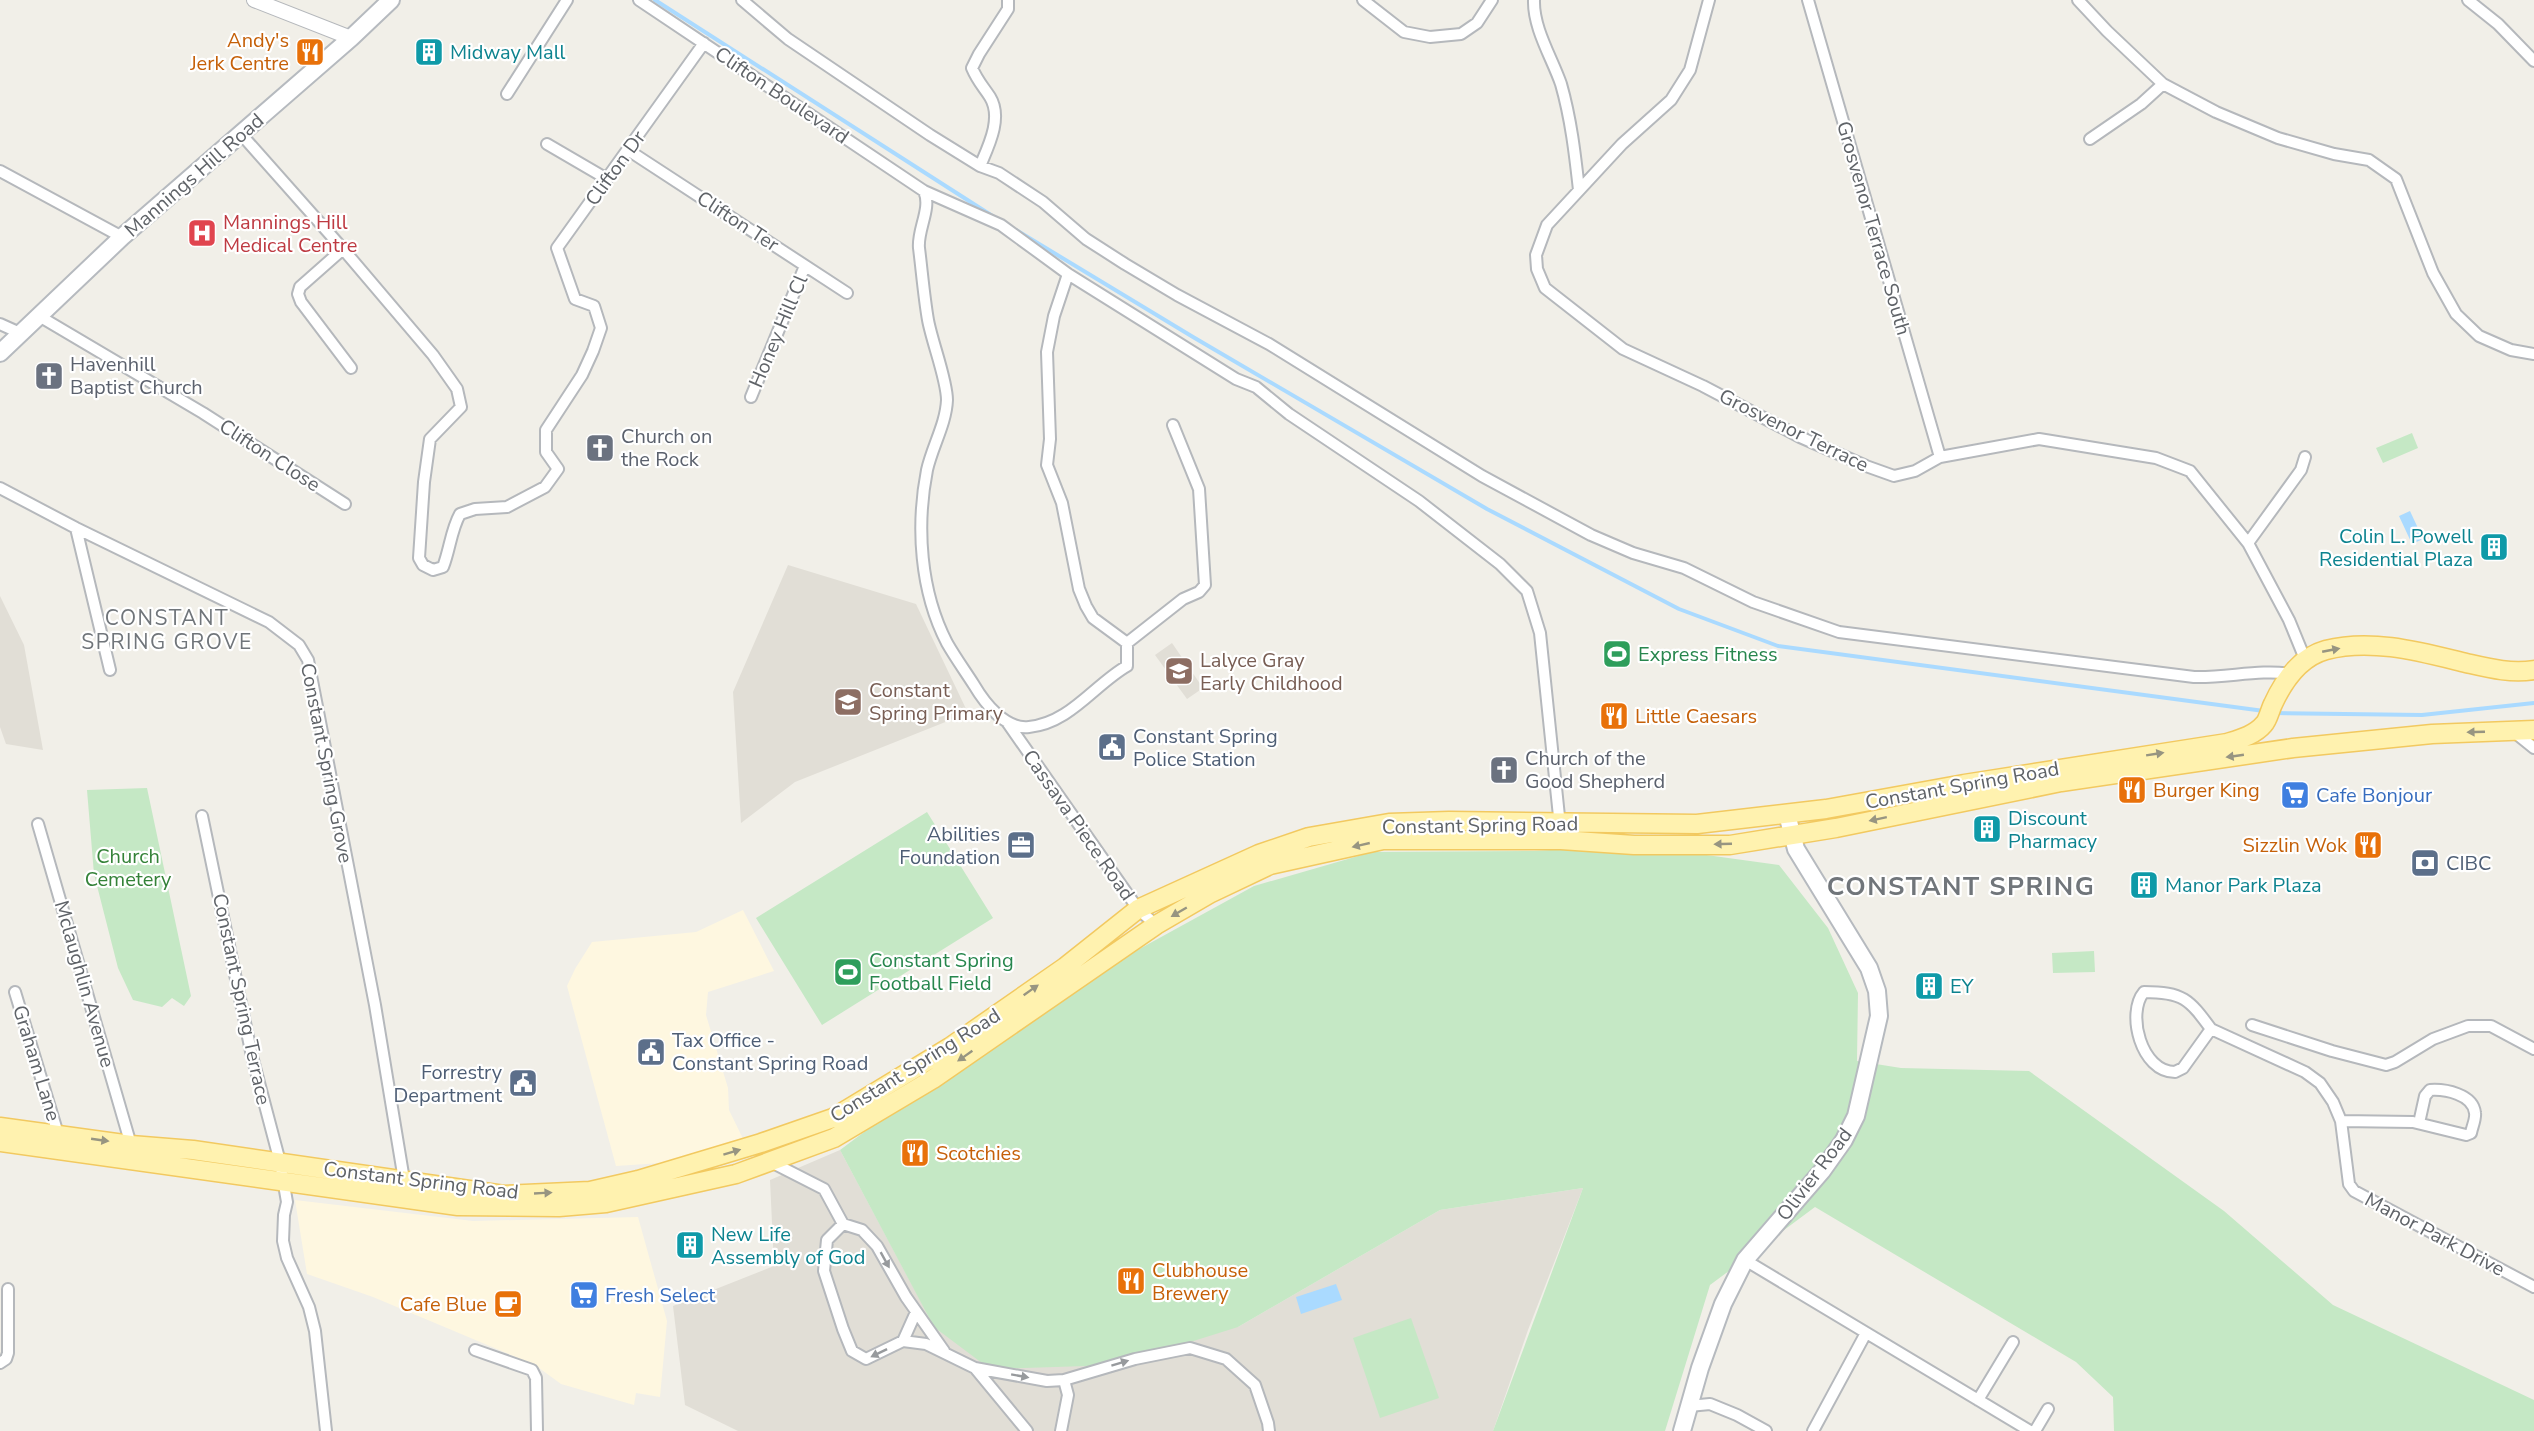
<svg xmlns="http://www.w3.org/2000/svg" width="2534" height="1431" font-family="'Nunito Sans',sans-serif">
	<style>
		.commercial { fill: #fef7e0 }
		.education { fill: #e1ded6 }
		.green { fill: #c5e8c5 }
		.water { fill: #aadaff }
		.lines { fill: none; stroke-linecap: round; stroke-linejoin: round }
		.stream { stroke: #aadaff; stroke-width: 4 }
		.minor-casing { stroke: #b5b8bc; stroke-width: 14 }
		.tertiary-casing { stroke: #b5b8bc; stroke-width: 16 }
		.secondary-casing { stroke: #b6babf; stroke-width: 20 }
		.primary-casing { stroke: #f2c960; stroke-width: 21 }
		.minor { stroke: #fff; stroke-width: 10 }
		.tertiary { stroke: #fff; stroke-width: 14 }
		.secondary { stroke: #fff; stroke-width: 16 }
		.primary { stroke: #fff2af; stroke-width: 18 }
		.oneway { fill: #979581 }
		.oneway2 { fill: #979a9d }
		.labels { text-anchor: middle; stroke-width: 4.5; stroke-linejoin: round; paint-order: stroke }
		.food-label { font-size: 20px; fill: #c56008; stroke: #fff; text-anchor: start }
		.culture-label { font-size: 20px; fill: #0d838f; stroke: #fff; text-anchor: start }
		.street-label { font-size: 20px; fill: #5f6368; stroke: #fff }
		.health-label { font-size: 20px; fill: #be3a42; stroke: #fff; text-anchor: start }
		.worship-label { font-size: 20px; fill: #5b616d; stroke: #fff; text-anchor: start }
		.leisure-label { font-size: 20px; fill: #27864d; stroke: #fff; text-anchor: start }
		.education-label { font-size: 20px; fill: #785e54; stroke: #fff; text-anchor: start }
		.service-label { font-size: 20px; fill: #4e5e75; stroke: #fff; text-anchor: start }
		.shop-label { font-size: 20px; fill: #366cbe; stroke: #fff; text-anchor: start }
		.park-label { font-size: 20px; fill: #348238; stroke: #fff }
		.neighbourhood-label { font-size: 21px; letter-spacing: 1.5px; fill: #70757a; stroke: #fff }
		.district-label { font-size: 26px; font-weight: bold; letter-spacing: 1.5px; fill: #70757a; stroke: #fff }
	</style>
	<rect width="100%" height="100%" fill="#f1efe8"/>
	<path class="commercial" d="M743 910 774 971 708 992 706 1015 728 1088 729 1110 748 1149 737 1158 616 1166 567 986 575 969 592 942 696 932Z
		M295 1200 473 1221 638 1217 667 1321 660 1397 636 1393 634 1405 561 1384 535 1365 373 1297 307 1274Z"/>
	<path class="education" d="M788 565 916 604 968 713 795 782 741 823 733 692Z
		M0 596 24 645 43 750 6 744 0 727Z
		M1172 643 1203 688 1187 699 1155 655Z
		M840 1150 934 1326 1238 1327 1440 1210 1583 1188 1528 1330 1493 1431H738L685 1405 673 1306 774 1266 770 1180Z"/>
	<path class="green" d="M2412 433 2418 448 2383 463 2376 448Z
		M147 788 191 996 184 1006 172 998 162 1007 133 1000 118 968 94 874 87 790Z
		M927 812 993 918 822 1025 756 918Z
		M1634 845 1779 865 1828 928 1858 993 1857 1061 1901 1068 2029 1071 2224 1211 2333 1305 2534 1400V1431H2114L2113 1397 2076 1362 1815 1207 1710 1285 1665 1431H1493L1583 1188 1440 1210 1238 1327 1117 1365 990 1369 934 1327 840 1150 996 1034 1061 992 1254 886 1372 852 1534 851Z
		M2094 951 2095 972 2053 973 2052 953Z
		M1411 1318 1439 1398 1380 1418 1353 1338Z"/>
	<path class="water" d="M2410 511 2423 539 2412 544 2399 516Z
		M1336 1284 1342 1300 1301 1314 1296 1297Z"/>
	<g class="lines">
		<path class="stream" d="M655 0 994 217
			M1016 230 1193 337 1487 509 1679 609 1778 646 2264 711
			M2274 713 2422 715 2534 703"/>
		<g class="minor-casing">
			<path id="minor" d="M639 0 924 191 1001 225 1068 274 1236 379 1256 387 1289 414 1419 501 1500 564 1527 591 1540 633 1560 826
				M742 0 788 39 930 135 980 166 999 173 1043 202 1086 239 1125 264 1177 295 1269 344 1482 476 1591 535 1633 553 1684 568 1753 602 1839 632 2194 677C2228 678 2259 669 2292 674
				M1363 0 1404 32 1430 37 1461 34 1477 23 1492 0
				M1534 0C1533 28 1552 58 1561 84 1571 119 1575 154 1579 190
				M1709 0 1690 70 1671 100 1622 144 1547 225 1536 255 1537 269 1545 288 1623 349 1703 386 1800 437 1866 466 1894 476 1915 471 1940 457 2039 439 2156 458 2190 471 2248 543 2289 620 2305 659
				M1808 0 1940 457
				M2078 0 2107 31 2163 84 2216 112 2278 138 2334 154 2369 160 2396 179 2433 273 2456 314 2479 336 2511 350 2534 354
				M2468 0 2498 24 2534 61
				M507 94 567 0
				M241 134 343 249 300 287 298 294 301 302 351 368
				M2090 139 2141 104 2163 84
				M547 144 607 179
				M628 150 847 293
				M980 166C988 147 1003 118 990 97 983 86 978 82 972 68L979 54 1008 9V0
				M0 171 122 237
				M924 191C932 208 917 230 919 248 922 272 924 297 928 320 932 342 947 380 947 400 946 424 932 447 927 470 916 526 920 591 947 643 955 657 965 671 974 685 984 702 1005 730 1029 727 1070 723 1094 685 1127 666V643L1183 599 1199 592 1205 585 1199 489 1173 425
				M343 249 433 355 457 389 461 407 430 439 424 482 419 558 423 565 433 570 443 567C450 549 451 530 460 514L475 509 507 507 545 487 558 469 546 452V430L582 375 593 351 601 328 594 306 575 299 557 248 704 43
				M1068 274 1054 316 1047 352 1050 439 1047 465 1062 503 1079 589 1086 606 1093 618 1127 643
				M39 316 203 413 345 504
				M0 324 20 333
				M751 397 805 266
				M0 488 76 528 269 622 299 645 308 660 375 1005 404 1180
				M76 528 110 670
				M2248 543 2301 470 2305 457
				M1007 722 1138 909 1156 925
				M2513 731 2534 748
				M202 816 252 1056 280 1162 287 1202 284 1215 283 1241 287 1258 309 1307 315 1331 326 1431
				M38 824 131 1145
				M15 992 58 1134
				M2144 992C2183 992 2189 999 2211 1029L2183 1068 2175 1072C2141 1072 2126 1013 2144 992Z
				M2252 1025 2332 1051 2386 1065 2395 1062 2433 1039 2468 1026H2491L2534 1049
				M2211 1029 2305 1072 2320 1083 2333 1102 2341 1121 2349 1184 2354 1191 2534 1287
				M2341 1121 2413 1122 2466 1135 2471 1133C2472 1127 2476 1119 2475 1113 2473 1094 2445 1089 2430 1090L2425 1096 2419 1123
				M771 1162 824 1189 843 1224 862 1230 877 1246 906 1297 944 1351
				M843 1224 827 1240 824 1271 843 1329 852 1351 866 1359 903 1341 916 1312
				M1745 1260 2030 1431
				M903 1341 926 1344 975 1368 1047 1381 1064 1380 1135 1359 1190 1348 1226 1359 1255 1385 1268 1423 1269 1431
				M475 1350 532 1370 536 1378 537 1431
				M0 1363 6 1359 8 1353V1289
				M975 1368 1027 1431
				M1978 1400 2013 1342
				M1689 1406 1710 1404 1737 1415 1766 1431
				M1061 1431 1068 1395 1064 1380
				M1813 1431 1866 1333
				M2035 1431 2048 1409"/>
		</g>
		<g class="tertiary-casing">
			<path id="tertiary" d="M254 0 351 38"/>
		</g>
		<g class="secondary-casing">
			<path id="secondary" d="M0 353 122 237 351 38 391 0
				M1682 1431 1700 1368 1723 1304 1745 1260 1822 1171 1844 1140 1856 1116 1879 1016 1877 991 1869 968 1796 849 1787 814"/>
		</g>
		<g class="primary-casing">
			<path id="primary" d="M0 1127 131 1145 193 1150 504 1195 590 1191 638 1180 761 1143 833 1118 950 1047 1065 967 1138 909 1259 854 1309 837 1389 823 1449 821 1697 824 1826 809 1964 784 2227 743C2240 739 2255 735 2264 724 2268 720 2270 710 2273 704 2284 680 2300 657 2326 650 2372 638 2421 652 2466 663 2488 668 2511 674 2534 670
				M0 1142 458 1206 559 1207 606 1203 736 1174 834 1138 933 1079 1156 925 1211 893 1270 865 1383 840H1561L1634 845H1730L1836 828 2061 782 2293 748 2432 734 2534 730"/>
		</g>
		<use href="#minor" class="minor"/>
		<use href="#tertiary" class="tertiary"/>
		<use href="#secondary" class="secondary"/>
		<use href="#primary" class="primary"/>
	</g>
	<defs><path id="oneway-solid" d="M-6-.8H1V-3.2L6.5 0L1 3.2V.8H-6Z" transform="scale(1.5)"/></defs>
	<g class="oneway">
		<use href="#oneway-solid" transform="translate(2331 650) rotate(-11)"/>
		<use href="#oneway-solid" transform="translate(2476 732) rotate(178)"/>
		<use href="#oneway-solid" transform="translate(2155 754) rotate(-9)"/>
		<use href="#oneway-solid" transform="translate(2235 756) rotate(172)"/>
		<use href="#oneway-solid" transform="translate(1878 819) rotate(168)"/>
		<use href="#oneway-solid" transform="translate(1723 844) rotate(178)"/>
		<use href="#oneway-solid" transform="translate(1361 845) rotate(167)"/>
		<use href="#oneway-solid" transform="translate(1179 912) rotate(150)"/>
		<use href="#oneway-solid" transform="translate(1031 990) rotate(-35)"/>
		<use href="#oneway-solid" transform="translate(965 1056) rotate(145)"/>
		<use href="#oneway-solid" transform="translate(100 1140) rotate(8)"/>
		<use href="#oneway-solid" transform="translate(732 1152) rotate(-17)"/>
		<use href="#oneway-solid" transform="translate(543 1193) rotate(-3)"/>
	</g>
	<g class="oneway2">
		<use href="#oneway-solid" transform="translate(885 1260) rotate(61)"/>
		<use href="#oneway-solid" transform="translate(879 1353) rotate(154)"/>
		<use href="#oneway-solid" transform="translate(1120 1363) rotate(-17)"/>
		<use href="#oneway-solid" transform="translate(1020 1376) rotate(10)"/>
	</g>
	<defs>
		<g id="restaurant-square" transform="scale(1.5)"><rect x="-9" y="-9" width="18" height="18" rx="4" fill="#e8710a" stroke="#fff"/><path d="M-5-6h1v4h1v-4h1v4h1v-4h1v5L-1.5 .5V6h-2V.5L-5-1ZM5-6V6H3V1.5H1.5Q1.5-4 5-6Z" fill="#fff"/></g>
		<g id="building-square" transform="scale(1.5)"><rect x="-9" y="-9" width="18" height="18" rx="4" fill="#0f9aa8" stroke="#fff"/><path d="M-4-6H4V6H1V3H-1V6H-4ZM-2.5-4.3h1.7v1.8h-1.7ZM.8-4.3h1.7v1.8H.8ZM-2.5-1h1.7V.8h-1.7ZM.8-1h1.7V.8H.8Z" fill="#fff"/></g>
		<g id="hospital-square" transform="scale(1.5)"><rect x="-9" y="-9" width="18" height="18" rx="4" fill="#e0444e" stroke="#fff"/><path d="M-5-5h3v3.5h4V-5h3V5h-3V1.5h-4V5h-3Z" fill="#fff"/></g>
		<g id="church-square" transform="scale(1.5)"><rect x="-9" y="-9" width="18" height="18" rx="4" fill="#6b7280" stroke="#fff"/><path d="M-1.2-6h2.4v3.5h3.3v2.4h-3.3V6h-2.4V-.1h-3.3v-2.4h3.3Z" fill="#fff"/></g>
		<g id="stadium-square" transform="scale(1.5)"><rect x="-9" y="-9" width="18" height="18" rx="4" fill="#2e9e5b" stroke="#fff"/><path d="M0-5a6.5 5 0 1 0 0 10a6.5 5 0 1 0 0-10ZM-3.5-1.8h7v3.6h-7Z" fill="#fff"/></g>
		<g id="school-square" transform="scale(1.5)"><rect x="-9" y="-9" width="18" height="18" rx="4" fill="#8d6e63" stroke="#fff"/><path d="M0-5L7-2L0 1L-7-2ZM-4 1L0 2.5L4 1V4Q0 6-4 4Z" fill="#fff"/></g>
		<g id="civic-square" transform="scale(1.5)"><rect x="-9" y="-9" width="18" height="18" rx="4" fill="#5c6f8a" stroke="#fff"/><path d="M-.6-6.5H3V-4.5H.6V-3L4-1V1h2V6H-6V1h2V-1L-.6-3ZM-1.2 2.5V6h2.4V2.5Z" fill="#fff"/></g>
		<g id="supermarket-square" transform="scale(1.5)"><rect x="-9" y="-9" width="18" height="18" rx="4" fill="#3f7fe0" stroke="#fff"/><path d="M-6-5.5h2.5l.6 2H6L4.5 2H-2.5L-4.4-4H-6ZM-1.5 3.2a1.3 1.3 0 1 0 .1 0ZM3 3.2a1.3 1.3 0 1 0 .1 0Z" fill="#fff"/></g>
		<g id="office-square" transform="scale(1.5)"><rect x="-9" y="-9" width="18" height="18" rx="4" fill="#5c6f8a" stroke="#fff"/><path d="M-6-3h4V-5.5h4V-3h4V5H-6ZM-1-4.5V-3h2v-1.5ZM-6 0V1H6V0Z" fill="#fff"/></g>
		<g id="bank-square" transform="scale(1.5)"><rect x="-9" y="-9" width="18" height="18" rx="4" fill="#5c6f8a" stroke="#fff"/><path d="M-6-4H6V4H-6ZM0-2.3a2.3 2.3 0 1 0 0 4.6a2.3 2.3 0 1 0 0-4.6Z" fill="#fff"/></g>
		<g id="cafe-square" transform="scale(1.5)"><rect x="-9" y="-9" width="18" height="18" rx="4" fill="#e8710a" stroke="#fff"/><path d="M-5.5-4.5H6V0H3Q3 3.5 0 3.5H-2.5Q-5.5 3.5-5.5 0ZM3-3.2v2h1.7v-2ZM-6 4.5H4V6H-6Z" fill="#fff"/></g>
	</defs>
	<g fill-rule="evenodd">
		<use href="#restaurant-square" x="310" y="52"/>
		<use href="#building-square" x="429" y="52"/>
		<use href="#hospital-square" x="202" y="233"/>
		<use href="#church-square" x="49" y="376"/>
		<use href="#church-square" x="600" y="448"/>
		<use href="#building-square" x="2494" y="547"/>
		<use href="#stadium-square" x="1617" y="654"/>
		<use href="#school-square" x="1179" y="671"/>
		<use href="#school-square" x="848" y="702"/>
		<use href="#restaurant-square" x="1614" y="716"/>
		<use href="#civic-square" x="1112" y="747"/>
		<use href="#church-square" x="1504" y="770"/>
		<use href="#restaurant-square" x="2132" y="790"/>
		<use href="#supermarket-square" x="2295" y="795"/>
		<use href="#building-square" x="1987" y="829"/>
		<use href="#office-square" x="1021" y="845"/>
		<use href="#restaurant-square" x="2368" y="845"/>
		<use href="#bank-square" x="2425" y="863"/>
		<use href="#building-square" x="2144" y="885"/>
		<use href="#stadium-square" x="848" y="972"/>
		<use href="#building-square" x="1929" y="986"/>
		<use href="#civic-square" x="651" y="1052"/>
		<use href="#civic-square" x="523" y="1083"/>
		<use href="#restaurant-square" x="915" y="1153"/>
		<use href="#building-square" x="690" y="1245"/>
		<use href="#restaurant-square" x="1131" y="1281"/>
		<use href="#supermarket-square" x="584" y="1295"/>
		<use href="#cafe-square" x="508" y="1304"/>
	</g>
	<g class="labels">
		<g class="food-label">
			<text x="289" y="47" text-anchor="end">Andy's<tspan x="289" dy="23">Jerk Centre</tspan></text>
			<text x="1635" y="723">Little Caesars</text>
			<text x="2153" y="797">Burger King</text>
			<text x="2347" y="852" text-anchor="end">Sizzlin Wok</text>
			<text x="936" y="1160">Scotchies</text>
			<text x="1152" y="1277">Clubhouse<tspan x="1152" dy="23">Brewery</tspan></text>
			<text x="487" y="1311" text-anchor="end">Cafe Blue</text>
		</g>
		<g class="culture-label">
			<text x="450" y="59">Midway Mall</text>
			<text x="2473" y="543" text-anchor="end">Colin L. Powell<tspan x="2473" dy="23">Residential Plaza</tspan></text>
			<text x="2008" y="825">Discount<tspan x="2008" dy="23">Pharmacy</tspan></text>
			<text x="2165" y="892">Manor Park Plaza</text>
			<text x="1950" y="993">EY</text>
			<text x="711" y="1241">New Life<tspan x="711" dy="23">Assembly of God</tspan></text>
		</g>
		<g class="street-label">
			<text transform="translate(782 95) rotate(34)" y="7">Clifton Boulevard</text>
			<text transform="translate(615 168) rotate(-54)" y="7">Clifton Dr</text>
			<text transform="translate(194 175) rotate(-41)" y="7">Mannings Hill Road</text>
			<text transform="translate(738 221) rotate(33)" y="7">Clifton Ter</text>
			<text transform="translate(1874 228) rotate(74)" y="7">Grosvenor Terrace South</text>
			<text transform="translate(778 331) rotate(-67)" y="7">Honey Hill Cl</text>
			<text transform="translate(1794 430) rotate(26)" y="7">Grosvenor Terrace</text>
			<text transform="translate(270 455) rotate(33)" y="7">Clifton Close</text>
			<text transform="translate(327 763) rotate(79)" y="7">Constant Spring Grove</text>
			<text transform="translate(1962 785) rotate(-10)" y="7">Constant Spring Road</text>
			<text transform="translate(1079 825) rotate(55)" y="7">Cassava Piece Road</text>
			<text transform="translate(1480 825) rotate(-1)" y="7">Constant Spring Road</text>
			<text transform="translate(85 984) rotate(74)" y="7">Mclaughlin Avenue</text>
			<text transform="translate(242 999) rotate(78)" y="7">Constant Spring Terrace</text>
			<text transform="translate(37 1063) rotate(73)" y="7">Graham Lane</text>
			<text transform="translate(915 1065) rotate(-32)" y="7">Constant Spring Road</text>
			<text transform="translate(1814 1174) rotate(-53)" y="7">Olivier Road</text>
			<text transform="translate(421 1180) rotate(7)" y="7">Constant Spring Road</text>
			<text transform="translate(2435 1234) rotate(28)" y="7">Manor Park Drive</text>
		</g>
		<g class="health-label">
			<text x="223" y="229">Mannings Hill<tspan x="223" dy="23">Medical Centre</tspan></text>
		</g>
		<g class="worship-label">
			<text x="70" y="371">Havenhill<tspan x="70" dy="23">Baptist Church</tspan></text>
			<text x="621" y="443">Church on<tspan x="621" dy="23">the Rock</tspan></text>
			<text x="1525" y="765">Church of the<tspan x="1525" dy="23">Good Shepherd</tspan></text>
		</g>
		<g class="leisure-label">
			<text x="1638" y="661">Express Fitness</text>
			<text x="869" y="967">Constant Spring<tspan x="869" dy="23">Football Field</tspan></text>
		</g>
		<g class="education-label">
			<text x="1200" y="667">Lalyce Gray<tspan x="1200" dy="23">Early Childhood</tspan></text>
			<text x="869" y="697">Constant<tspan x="869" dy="23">Spring Primary</tspan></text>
		</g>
		<g class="service-label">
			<text x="1133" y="743">Constant Spring<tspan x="1133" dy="23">Police Station</tspan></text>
			<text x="1000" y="841" text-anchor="end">Abilities<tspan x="1000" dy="23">Foundation</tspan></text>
			<text x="2446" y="870">CIBC</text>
			<text x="672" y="1047">Tax Office -<tspan x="672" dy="23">Constant Spring Road</tspan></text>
			<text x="502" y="1079" text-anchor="end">Forrestry<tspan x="502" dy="23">Department</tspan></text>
		</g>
		<g class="shop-label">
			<text x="2316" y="802">Cafe Bonjour</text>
			<text x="605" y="1302">Fresh Select</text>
		</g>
		<g class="park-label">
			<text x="128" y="863">Church<tspan x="128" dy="23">Cemetery</tspan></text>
		</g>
		<g class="neighbourhood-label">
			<text x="167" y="625">CONSTANT<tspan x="167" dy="24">SPRING GROVE</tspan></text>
		</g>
		<g class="district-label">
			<text x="1961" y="895">CONSTANT SPRING</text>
		</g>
	</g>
</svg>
